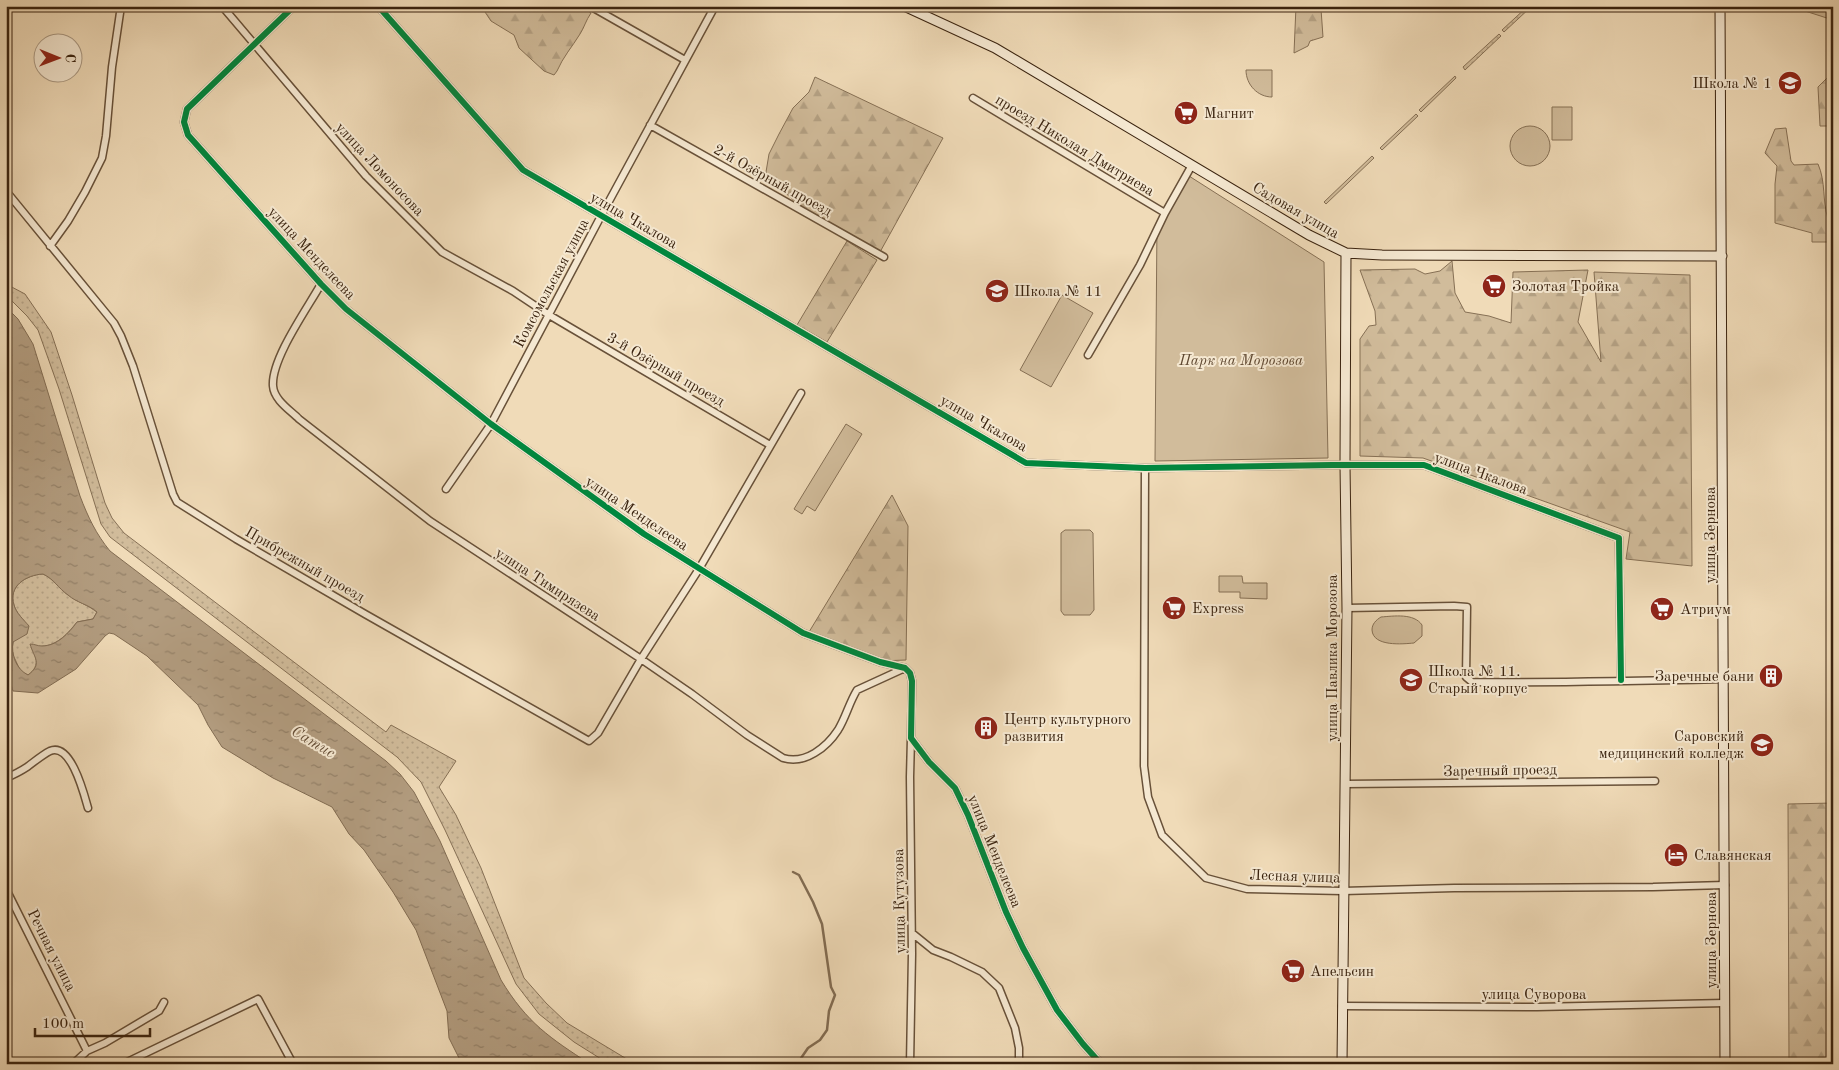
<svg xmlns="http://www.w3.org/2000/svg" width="1839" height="1070" font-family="'Old Standard TT',serif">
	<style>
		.grass { fill: url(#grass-dots); stroke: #867055 }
		.forest { fill: url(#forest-firs); stroke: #867055 }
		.park { fill: #d1bc9b; stroke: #867055 }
		.water { fill: url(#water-ripples); stroke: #826c52; fill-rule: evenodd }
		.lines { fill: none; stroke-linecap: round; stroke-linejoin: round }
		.stream { stroke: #826c52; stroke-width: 2.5 }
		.street-casing { stroke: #685139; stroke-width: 9 }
		.secondary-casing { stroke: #3a230f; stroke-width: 11 }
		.street { stroke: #f5e8d1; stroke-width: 6 }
		.secondary { stroke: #f5e8d1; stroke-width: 9 }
		.cycleway-casing { stroke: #f5e8d1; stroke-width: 9 }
		.cycleway { stroke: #00873e; stroke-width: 6 }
		.labels { text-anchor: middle; stroke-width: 4; stroke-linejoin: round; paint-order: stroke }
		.poi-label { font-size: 15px; fill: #3a230f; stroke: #f5e8d1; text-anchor: start }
		.street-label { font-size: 15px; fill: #3a230f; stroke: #f5e8d1 }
		.park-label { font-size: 15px; font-style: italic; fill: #604932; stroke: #f5e8d1 }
		.water-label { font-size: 16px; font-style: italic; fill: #644d36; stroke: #f5e8d1 }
	</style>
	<defs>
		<pattern id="grass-dots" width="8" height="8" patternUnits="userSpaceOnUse" patternTransform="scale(1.25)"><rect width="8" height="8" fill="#d1bc9b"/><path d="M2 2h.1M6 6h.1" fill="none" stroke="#b4a184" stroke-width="1.8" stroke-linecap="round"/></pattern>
		<pattern id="forest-firs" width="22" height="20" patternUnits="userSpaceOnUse" patternTransform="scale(1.25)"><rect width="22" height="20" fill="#d1bc9b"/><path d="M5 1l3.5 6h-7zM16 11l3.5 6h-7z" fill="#b4a184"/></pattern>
		<pattern id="water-ripples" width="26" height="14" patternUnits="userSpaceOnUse" patternTransform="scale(1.25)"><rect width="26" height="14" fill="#b29c7f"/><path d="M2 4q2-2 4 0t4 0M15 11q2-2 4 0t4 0" fill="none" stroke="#927f66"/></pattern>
	</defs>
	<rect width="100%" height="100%" fill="#f0dbb8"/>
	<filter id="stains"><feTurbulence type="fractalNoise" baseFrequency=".004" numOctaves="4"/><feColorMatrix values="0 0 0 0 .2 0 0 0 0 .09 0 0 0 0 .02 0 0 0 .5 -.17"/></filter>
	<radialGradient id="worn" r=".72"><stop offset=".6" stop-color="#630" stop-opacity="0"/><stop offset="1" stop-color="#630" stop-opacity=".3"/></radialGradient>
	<path class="grass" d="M1528 6H1532L1504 32 1502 30Z
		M1499 34 1501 36 1465 70 1463 67Z
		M1455 76 1456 78 1421 112 1419 110Z
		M1416 114 1418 116 1382 150 1380 148Z
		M1372 156 1374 158 1326 204 1324 202Z
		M6 284 25 294 51 332 72 395 105 503 112 518 124 533 386 732 391 725 456 761 439 787 456 815 481 868 524 978 546 1003 567 1023 635 1064H609L574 1042 539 1014 516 984 445 830 421 782 397 757 110 537 101 524 59 389 38 330 27 316 6 295Z
		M43 574C54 579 58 588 68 595 77 602 88 605 97 612L93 619 77 622C69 632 58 645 44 646 39 647 35 646 31 647 38 658 39 667 28 675L21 672 14 657 12 650 13 642 28 626C24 620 16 613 14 605 8 586 26 575 43 574Z"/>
	<path class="forest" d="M481 6H580L591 13C586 20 584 28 580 34 572 47 563 57 557 71L554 75 544 71 519 48 514 35 491 21Z
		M1296 6H1322L1321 9 1323 37 1310 41 1308 46 1294 53Z
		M1805 6H1833V20L1805 11Z
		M1830 75H1833V126H1820L1818 87Z
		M815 77 943 138 880 252C840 230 794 209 766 172L769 154 779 134 793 108 809 92Z
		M1786 128 1791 161 1794 165 1818 164C1826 182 1822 200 1828 219H1833V242H1812V233L1775 223V184L1777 166 1765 153 1775 129Z
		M847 241 877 260 827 342 797 325Z
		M1452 261 1455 293 1465 312 1489 316 1511 323 1513 272 1588 270 1578 322 1601 362 1594 272 1690 275 1692 566 1626 559 1630 532 1423 458 1360 456V339L1369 326 1376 325 1375 311 1360 270 1415 269 1425 274 1440 271Z
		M892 495 908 526 906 660 880 661 809 632Z
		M1833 803V1064H1789L1788 804Z"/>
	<path class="park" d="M1246 70H1272V97C1258 97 1246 85 1246 70Z
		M1552 107H1572V140H1552Z
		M1510 146a20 20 0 1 1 40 0a20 20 0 1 1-40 0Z
		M1189 176 1324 262 1328 458 1155 461 1157 223Z
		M1062 295 1093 313 1051 387 1020 370Z
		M846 424 862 434 815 511 807 506 802 514 794 509Z
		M1065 530H1090L1093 533 1094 610 1090 615H1064L1061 611V533Z
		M1219 576H1242L1243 583H1267V599L1240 598V592H1219Z
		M1381 617C1394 616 1414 613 1422 625V636L1414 643C1403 644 1373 647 1372 630 1372 624 1376 620 1381 617Z"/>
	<path class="water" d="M6 307 18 319 33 344 80 496C88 517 96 534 110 551L386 761 400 774 414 792 440 841 501 980C527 1023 550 1038 590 1064H468L460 1060 449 1038 447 1011 416 930 393 892 364 850 349 834 332 807 273 778 222 747 208 725 198 705 147 656 114 634 109 633 105 636 76 669 38 693 13 691 6 667ZM43 574C54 579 58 588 68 595 77 603 88 604 97 612L93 619 77 622C69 633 57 646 42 646 37 646 35 644 30 644 34 658 43 664 28 675 16 669 11 655 13 642L27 634 29 626C24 620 16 613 14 605 8 586 26 575 43 574Z"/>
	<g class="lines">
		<path class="stream" d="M793 872 799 875 813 902 822 924 831 987 835 995 829 1011 827 1030 820 1040 808 1048 797 1064"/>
		<g class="street-casing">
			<path id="street" d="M222 6 366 176 442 252 513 291 549 315 770 445
				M294 6 187 109 184 122 188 135 321 284 346 309 491 424 644 534 803 633 880 662 905 668 910 673 912 681 911 738 929 762 955 788 968 815 1006 912 1023 948 1057 1010 1083 1044 1101 1064
				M378 6 523 170 1026 463 1145 468 1332 465H1424L1619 538 1621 680
				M590 6 685 60
				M973 98 1165 213
				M650 125 884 257
				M6 191 114 323 121 336 133 366 173 494 177 502 236 539 365 614 589 741 598 733 641 659 699 569 801 393
				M50 246 68 221 85 192 102 158 106 136 112 67 121 6
				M321 284C307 309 271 359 273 386 274 400 290 410 299 419L430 521 641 659 692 694 747 735 783 758C805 765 827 747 838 730 846 717 849 703 857 690L905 668
				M1088 355 1140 265 1165 213 1192 165
				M1145 468 1144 766 1148 797 1162 835 1206 878 1247 889 1343 891 1454 888 1653 887 1725 885
				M446 489 491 424 601 216 715 6
				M1347 608 1454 606 1467 607 1466 677 1472 682C1556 683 1640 681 1724 679
				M6 778C13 775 21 771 27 767 34 762 42 755 50 751 71 742 84 794 88 808
				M1345 784 1655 781
				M6 889 87 1051
				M912 933 933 950 951 957 982 972 999 988 1015 1028 1019 1048V1064
				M1342 1006 1537 1007 1725 1003
				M73 1064 87 1051 105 1043 159 1011 164 1002
				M123 1064 258 999 293 1064
				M910 1064 912 954 910 777 911 738"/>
		</g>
		<g class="secondary-casing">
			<path id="secondary" d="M904 6 995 48 1309 235 1346 253 1382 255 1722 256
				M1720 6 1725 1064
				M1342 1064 1347 608 1345 465 1346 253"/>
		</g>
		<use href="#street" class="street"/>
		<use href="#secondary" class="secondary"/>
		<g class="cycleway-casing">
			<path id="cycleway" d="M294 6 187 109 184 122 188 135 321 284 346 309 491 424 644 534 803 633 880 662 905 668 910 673 912 681 911 738 929 762 955 788 968 815 1006 912 1023 948 1057 1010 1083 1044 1101 1064
				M378 6 523 170 1026 463 1145 468 1332 465H1424L1619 538 1621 680"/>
		</g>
		<use href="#cycleway" class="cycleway"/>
	</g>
	<defs>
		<g id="school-disc" transform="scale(1.25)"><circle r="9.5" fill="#8f2418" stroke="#f5e8d1"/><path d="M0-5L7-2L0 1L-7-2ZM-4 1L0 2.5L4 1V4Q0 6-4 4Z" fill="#fff"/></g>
		<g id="supermarket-disc" transform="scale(1.25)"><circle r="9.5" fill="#8f2418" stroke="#f5e8d1"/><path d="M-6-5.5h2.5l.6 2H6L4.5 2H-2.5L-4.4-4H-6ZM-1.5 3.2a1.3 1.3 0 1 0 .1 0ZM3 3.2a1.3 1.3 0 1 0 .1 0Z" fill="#fff"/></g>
		<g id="building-disc" transform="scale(1.25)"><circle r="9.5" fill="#8f2418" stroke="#f5e8d1"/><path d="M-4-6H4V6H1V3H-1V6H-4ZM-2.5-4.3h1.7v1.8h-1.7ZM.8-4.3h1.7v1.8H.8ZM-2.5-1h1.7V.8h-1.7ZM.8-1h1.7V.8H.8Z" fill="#fff"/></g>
		<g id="university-disc" transform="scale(1.25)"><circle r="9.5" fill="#8f2418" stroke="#f5e8d1"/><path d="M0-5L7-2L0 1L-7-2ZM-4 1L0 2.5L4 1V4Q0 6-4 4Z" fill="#fff"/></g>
		<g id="hotel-disc" transform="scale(1.25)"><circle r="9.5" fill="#8f2418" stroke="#f5e8d1"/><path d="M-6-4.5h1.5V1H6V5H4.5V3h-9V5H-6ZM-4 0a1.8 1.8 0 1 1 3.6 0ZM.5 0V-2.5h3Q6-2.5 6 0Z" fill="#fff"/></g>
	</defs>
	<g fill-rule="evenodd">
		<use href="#school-disc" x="1790" y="83"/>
		<use href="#supermarket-disc" x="1186" y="113"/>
		<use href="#supermarket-disc" x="1494" y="286"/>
		<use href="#school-disc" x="997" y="291"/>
		<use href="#supermarket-disc" x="1174" y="608"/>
		<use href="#supermarket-disc" x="1662" y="609"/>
		<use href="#building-disc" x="1771" y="676"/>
		<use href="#school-disc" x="1411" y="680"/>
		<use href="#building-disc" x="986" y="728"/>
		<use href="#university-disc" x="1762" y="745"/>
		<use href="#hotel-disc" x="1676" y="855"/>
		<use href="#supermarket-disc" x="1293" y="971"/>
	</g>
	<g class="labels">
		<g class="poi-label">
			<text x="1772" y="88" text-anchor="end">Школа № 1</text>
			<text x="1204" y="118">Магнит</text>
			<text x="1512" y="291">Золотая Тройка</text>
			<text x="1014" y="296">Школа № 11</text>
			<text x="1192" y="613">Express</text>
			<text x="1680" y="614">Атриум</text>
			<text x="1428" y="676">Школа № 11.<tspan x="1428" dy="17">Старый корпус</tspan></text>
			<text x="1754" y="681" text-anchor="end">Заречные бани</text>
			<text x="1004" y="724">Центр культурного<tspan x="1004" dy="17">развития</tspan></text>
			<text x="1744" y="741" text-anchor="end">Саровский<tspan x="1744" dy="17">медицинский колледж</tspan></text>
			<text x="1694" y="860">Славянская</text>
			<text x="1310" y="976">Апельсин</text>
		</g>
		<g class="street-label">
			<text transform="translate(1075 145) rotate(31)" y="5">проезд Николая Дмитриева</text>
			<text transform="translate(380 169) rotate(47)" y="5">улица Ломоносова</text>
			<text transform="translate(773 180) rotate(29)" y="5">2-й Озёрный проезд</text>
			<text transform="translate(1296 210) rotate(30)" y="5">Садовая улица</text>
			<text transform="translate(634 220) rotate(30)" y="5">улица Чкалова</text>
			<text transform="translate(312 253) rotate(47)" y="5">улица Менделеева</text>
			<text transform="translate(551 283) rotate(-62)" y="5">Комсомольская улица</text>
			<text transform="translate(666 369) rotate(30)" y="5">3-й Озёрный проезд</text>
			<text transform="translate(984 423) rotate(30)" y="5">улица Чкалова</text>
			<text transform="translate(1481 473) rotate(20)" y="5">улица Чкалова</text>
			<text transform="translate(637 513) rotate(34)" y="5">улица Менделеева</text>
			<text transform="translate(1710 535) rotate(-90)" y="5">улица Зернова</text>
			<text transform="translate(305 564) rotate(30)" y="5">Прибрежный проезд</text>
			<text transform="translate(548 584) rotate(33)" y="5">улица Тимирязева</text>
			<text transform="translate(1332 658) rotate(-90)" y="5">улица Павлика Морозова</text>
			<text transform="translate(1500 770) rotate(-1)" y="5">Заречный проезд</text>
			<text transform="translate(995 851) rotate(68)" y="5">улица Менделеева</text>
			<text transform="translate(1295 876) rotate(2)" y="5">Лесная улица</text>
			<text transform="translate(899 901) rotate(-91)" y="5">улица Кутузова</text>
			<text transform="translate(1711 940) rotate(-90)" y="5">улица Зернова</text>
			<text transform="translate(52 950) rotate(63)" y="5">Речная улица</text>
			<text x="1534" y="999">улица Суворова</text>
		</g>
		<g class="park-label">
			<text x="1241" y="365">Парк на Морозова</text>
		</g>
		<g class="water-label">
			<text transform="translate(314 741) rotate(31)" y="6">Сатис</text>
		</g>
	</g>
	<rect width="1839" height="1070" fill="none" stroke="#f0dbb8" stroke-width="25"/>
	<rect x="8" y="8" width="1824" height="1055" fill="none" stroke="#3a230f" stroke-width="2.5"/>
	<rect x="12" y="12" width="1814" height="1045" fill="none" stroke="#3a230f"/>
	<g transform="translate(58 58) rotate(91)"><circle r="24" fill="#f5e8d1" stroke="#aa9983"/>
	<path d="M0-4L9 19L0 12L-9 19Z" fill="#8f2418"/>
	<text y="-8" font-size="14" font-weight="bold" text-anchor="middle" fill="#3a230f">С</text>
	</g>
	<path d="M35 1028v8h115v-8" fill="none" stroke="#3a230f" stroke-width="2.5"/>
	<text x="42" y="1028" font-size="15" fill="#3a230f" stroke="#f5e8d1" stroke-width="4" paint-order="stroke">100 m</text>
	<rect width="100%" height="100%" filter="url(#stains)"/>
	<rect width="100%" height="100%" fill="url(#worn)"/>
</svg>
